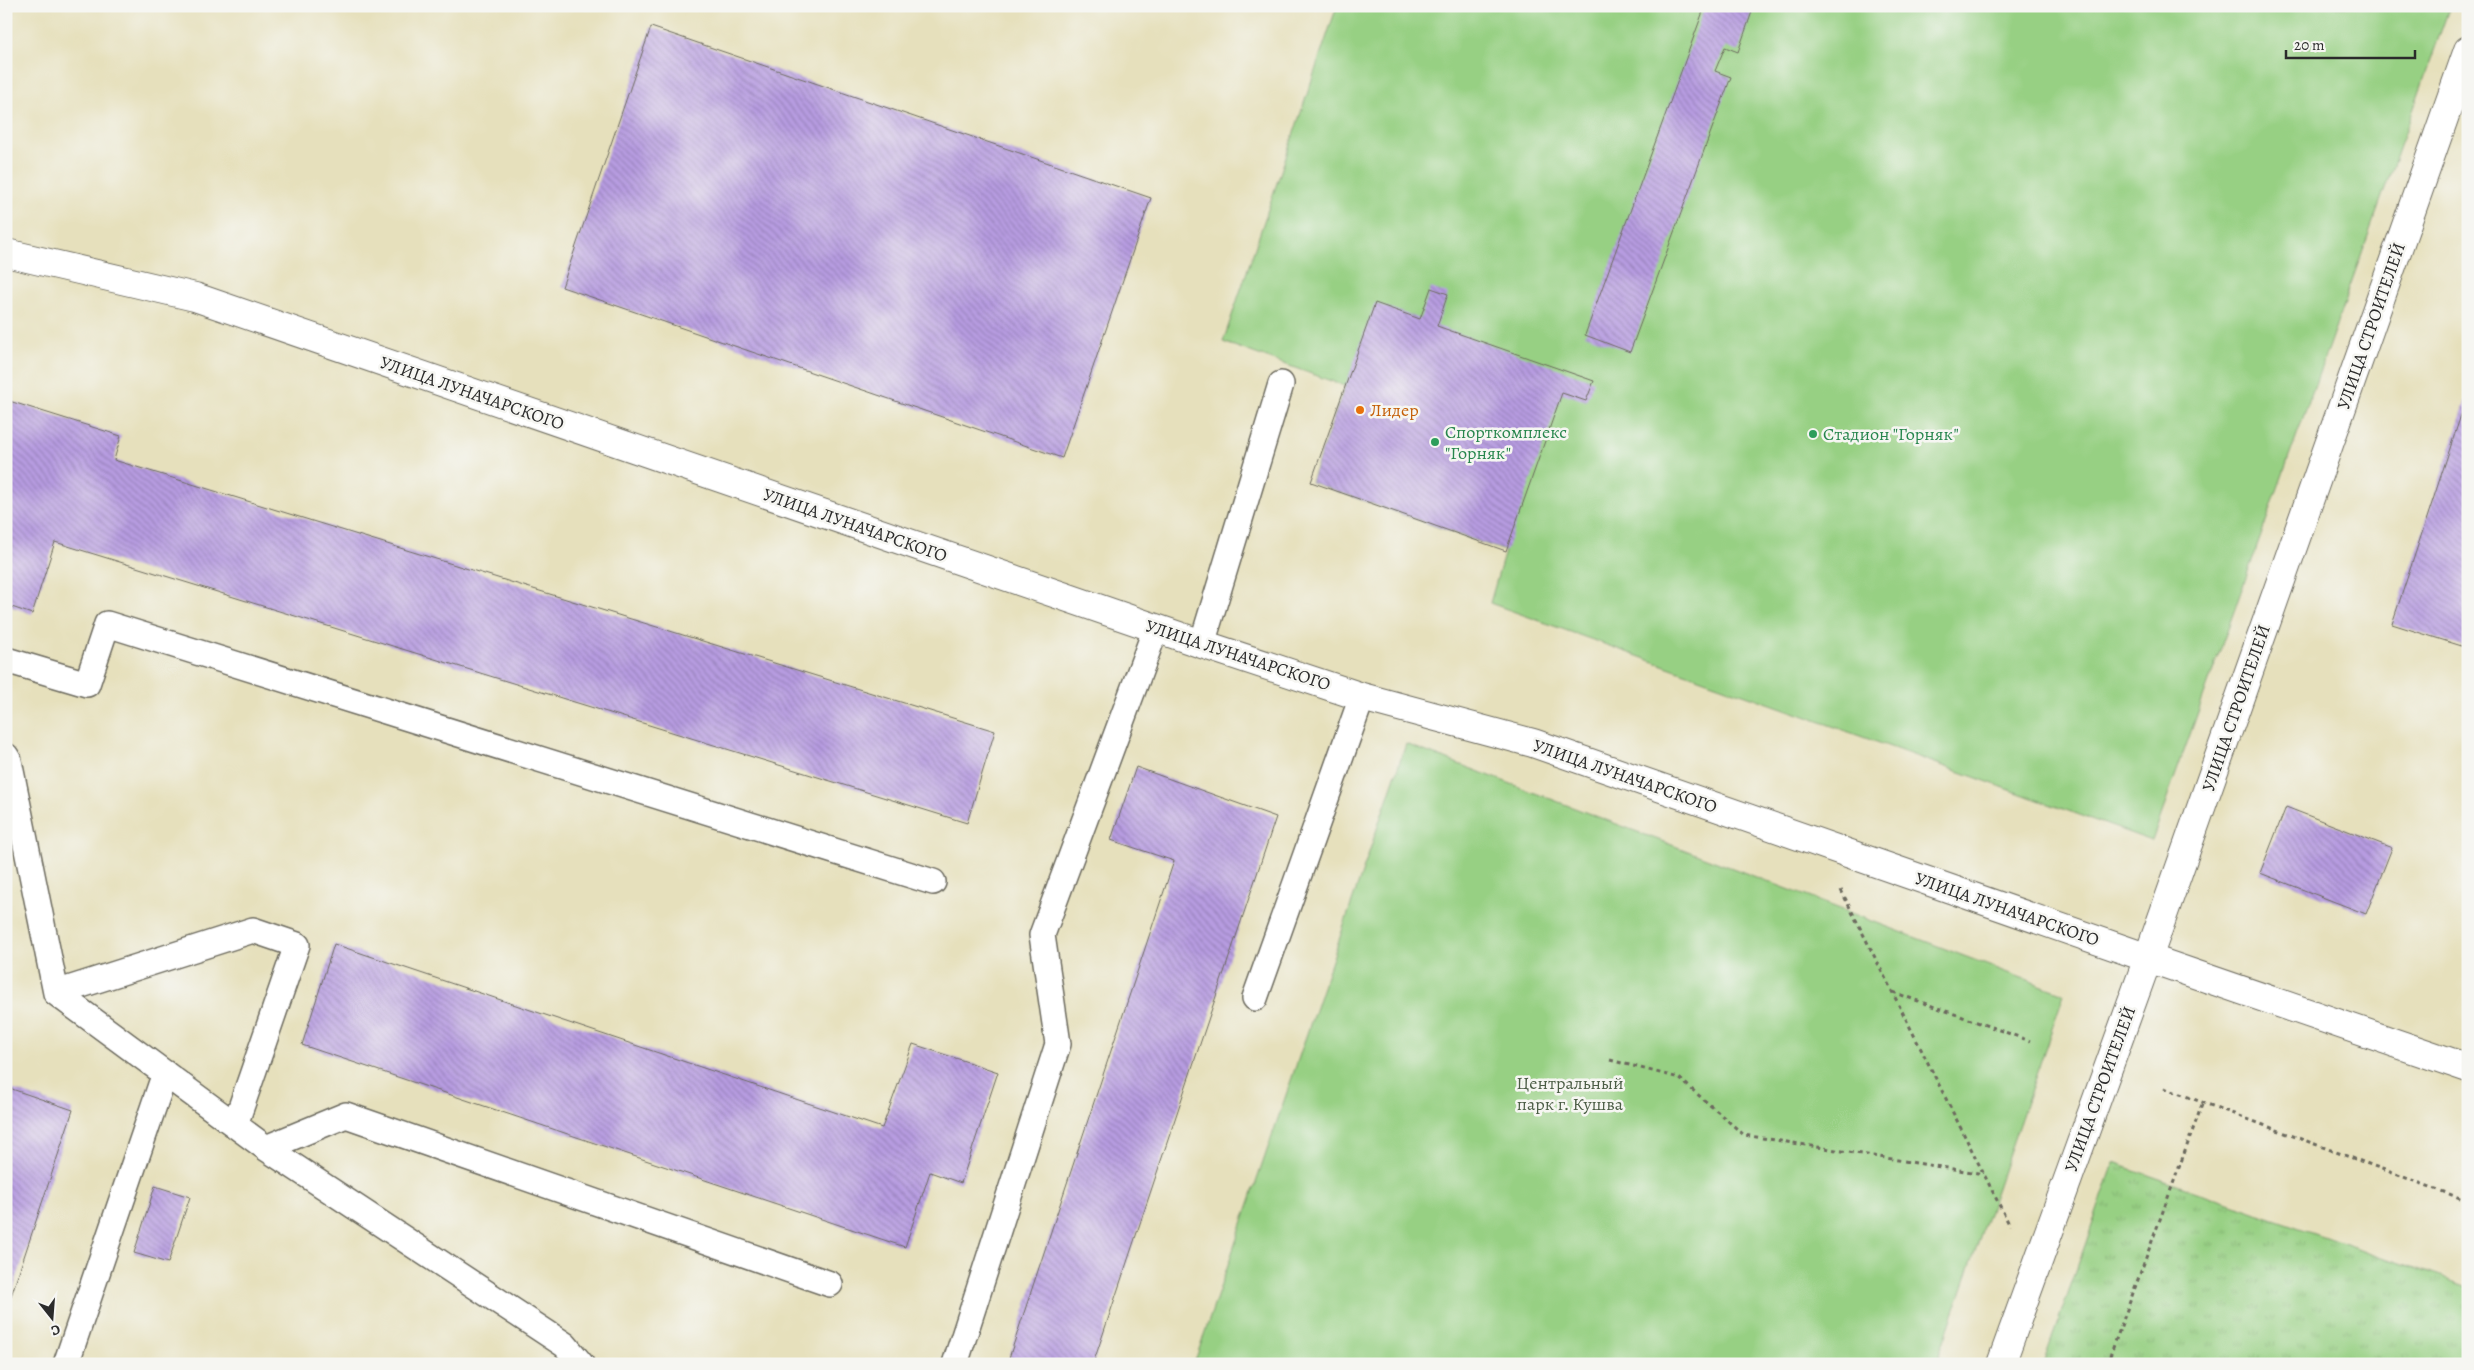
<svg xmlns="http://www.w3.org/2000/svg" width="2474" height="1370" font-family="Alegreya,serif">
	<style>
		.grass { fill: url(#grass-tufts); stroke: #617e57 }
		.park { fill: #97d083; stroke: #617e57 }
		.building { fill: url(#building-back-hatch) }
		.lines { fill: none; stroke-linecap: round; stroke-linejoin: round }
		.service-casing { stroke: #6c6a5e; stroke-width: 28 }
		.minor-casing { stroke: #6c6a5e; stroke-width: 30 }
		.secondary-casing { stroke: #6c6a5e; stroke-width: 30 }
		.primary-casing { stroke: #6c6a5e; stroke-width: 30 }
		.path { stroke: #6c6a5e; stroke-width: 3; stroke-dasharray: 4 4; stroke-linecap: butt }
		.service { stroke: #fff; stroke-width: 25 }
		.minor { stroke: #fff; stroke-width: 28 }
		.secondary { stroke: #fff; stroke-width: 28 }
		.primary { stroke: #fff; stroke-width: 28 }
		.food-dot { fill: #e8710a; stroke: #f6f6f2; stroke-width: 2 }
		.leisure-dot { fill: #2e9e5b; stroke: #f6f6f2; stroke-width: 2 }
		.labels { text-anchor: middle; stroke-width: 5; stroke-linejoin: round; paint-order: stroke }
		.street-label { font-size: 18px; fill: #2b2b2b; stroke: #f6f6f2 }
		.food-label { font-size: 18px; fill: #c56008; stroke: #f6f6f2; text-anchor: start }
		.leisure-label { font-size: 18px; fill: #27864d; stroke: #f6f6f2; text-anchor: start }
		.park-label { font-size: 18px; fill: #4b5d45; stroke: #f6f6f2 }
	</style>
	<defs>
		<pattern id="grass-tufts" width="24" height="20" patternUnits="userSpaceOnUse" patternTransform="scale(1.25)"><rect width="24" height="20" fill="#97d083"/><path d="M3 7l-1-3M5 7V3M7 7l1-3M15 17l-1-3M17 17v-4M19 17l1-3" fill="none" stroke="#82b371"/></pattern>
		<pattern id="building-back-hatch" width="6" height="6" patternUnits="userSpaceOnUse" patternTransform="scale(1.25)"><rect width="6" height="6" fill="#b79ce1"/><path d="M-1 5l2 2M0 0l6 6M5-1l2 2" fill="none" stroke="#957fb7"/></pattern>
	</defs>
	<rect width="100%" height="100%" fill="#f6f6f2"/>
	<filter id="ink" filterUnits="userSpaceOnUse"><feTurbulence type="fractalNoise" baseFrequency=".02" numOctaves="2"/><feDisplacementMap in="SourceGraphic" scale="10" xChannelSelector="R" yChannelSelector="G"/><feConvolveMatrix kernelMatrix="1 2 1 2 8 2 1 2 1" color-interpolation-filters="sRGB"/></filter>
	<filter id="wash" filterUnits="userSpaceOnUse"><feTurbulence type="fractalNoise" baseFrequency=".0096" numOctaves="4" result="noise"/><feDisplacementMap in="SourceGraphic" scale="20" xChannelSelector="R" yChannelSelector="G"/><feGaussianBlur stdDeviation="1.12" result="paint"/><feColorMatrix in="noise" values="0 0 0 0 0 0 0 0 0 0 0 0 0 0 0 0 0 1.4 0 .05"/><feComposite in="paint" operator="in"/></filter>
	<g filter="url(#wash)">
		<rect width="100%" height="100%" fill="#e6e0bc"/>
		<path class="grass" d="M2114 1163 2468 1287V1364H2043Z"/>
		<path class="park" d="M1337 6H2450L2152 841 1490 603 1505 551 1311 482 1345 386 1223 342Z
			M1406 744 2064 994 1936 1364H1194Z"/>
		<g id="blocks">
			<path class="building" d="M1705 6H1754L1738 52 1725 47 1715 71 1731 77 1630 352 1585 335Z
				M651 27 1151 198 1062 458 562 287Z
				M1431 288 1448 294 1437 326 1594 381 1586 401 1562 393 1506 551 1311 482 1375 303 1420 319Z
				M2467 397H2468V648L2392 624Z
				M6 400 121 436 114 460 995 731 967 823 55 542 32 614 6 605Z
				M1136 767 1276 817 1093 1364H1007L1174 861 1111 840Z
				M2286 807 2392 848 2366 914 2260 873Z
				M334 944 882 1128 913 1044 998 1072 961 1183 930 1172 905 1247 302 1045Z
				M6 1087 73 1110 7 1308H6Z
				M155 1186 190 1197 168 1263 134 1253Z"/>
		</g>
	</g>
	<g filter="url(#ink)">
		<use href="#blocks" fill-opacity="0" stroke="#6c6a5e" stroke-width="1"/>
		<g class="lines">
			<g class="service-casing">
				<path id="service" d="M1202 644 1281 384
					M6 660 87 684 107 624 933 882
					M6 756 9 761 56 993 266 1148 565 1345 581 1364
					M56 993 253 930 297 945 235 1125
					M1255 998 1362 697
					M266 1148 346 1115 830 1284
					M66 1364 165 1073
					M955 1364 1058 1044 1042 935 1156 628"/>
			</g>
			<g class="minor-casing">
				<path id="minor" d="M2148 958 2468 50"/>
			</g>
			<g class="secondary-casing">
				<path id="secondary" d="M2148 958 2468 1068"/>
			</g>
			<g class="primary-casing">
				<path id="primary" d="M6 253 195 297 1202 644 1362 697 1533 743 2148 958 2001 1364"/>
			</g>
			<path class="path" d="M1841 890 2010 1226
				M1893 992 2030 1041
				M1610 1060 1679 1078 1744 1135 1984 1174
				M2164 1088 2468 1201
				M2107 1364 2203 1102"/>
			<use href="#service" class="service"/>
			<use href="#minor" class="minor"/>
			<use href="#secondary" class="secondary"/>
			<use href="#primary" class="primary"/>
		</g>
	</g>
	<circle class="food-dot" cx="1360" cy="410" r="5"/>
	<g class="leisure-dot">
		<circle cx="1813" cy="434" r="5"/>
		<circle cx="1435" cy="442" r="5"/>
	</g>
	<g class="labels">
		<g class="street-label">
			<text transform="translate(2371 326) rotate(-71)" y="6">УЛИЦА СТРОИТЕЛЕЙ</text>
			<text transform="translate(472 393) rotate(19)" y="6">УЛИЦА ЛУНАЧАРСКОГО</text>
			<text transform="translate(855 525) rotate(19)" y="6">УЛИЦА ЛУНАЧАРСКОГО</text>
			<text transform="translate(1238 655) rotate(18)" y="6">УЛИЦА ЛУНАЧАРСКОГО</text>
			<text transform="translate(2236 708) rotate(-71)" y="6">УЛИЦА СТРОИТЕЛЕЙ</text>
			<text transform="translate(1625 776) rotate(19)" y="6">УЛИЦА ЛУНАЧАРСКОГО</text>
			<text transform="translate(2007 909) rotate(19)" y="6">УЛИЦА ЛУНАЧАРСКОГО</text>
			<text transform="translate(2100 1089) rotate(-70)" y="6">УЛИЦА СТРОИТЕЛЕЙ</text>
		</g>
		<g class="food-label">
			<text x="1370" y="416">Лидер</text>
		</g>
		<g class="leisure-label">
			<text x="1445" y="438">Спорткомплекс<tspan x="1445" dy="21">"Горняк"</tspan></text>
			<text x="1823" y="440">Стадион "Горняк"</text>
		</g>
		<g class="park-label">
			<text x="1570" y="1089">Центральный<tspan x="1570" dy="21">парк г. Кушва</tspan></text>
		</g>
	</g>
	<rect width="2474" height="1370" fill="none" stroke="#f6f6f2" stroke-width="25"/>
	<g transform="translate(52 1318) rotate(163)" stroke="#f6f6f2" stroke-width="4" paint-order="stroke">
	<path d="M0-4L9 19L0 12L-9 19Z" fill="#2b2b2b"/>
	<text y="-8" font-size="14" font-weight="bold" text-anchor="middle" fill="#2b2b2b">С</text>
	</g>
	<path d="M2286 50v8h129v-8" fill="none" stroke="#2b2b2b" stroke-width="2.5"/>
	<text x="2294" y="50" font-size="15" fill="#2b2b2b" stroke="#f6f6f2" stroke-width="4" paint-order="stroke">20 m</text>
</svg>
